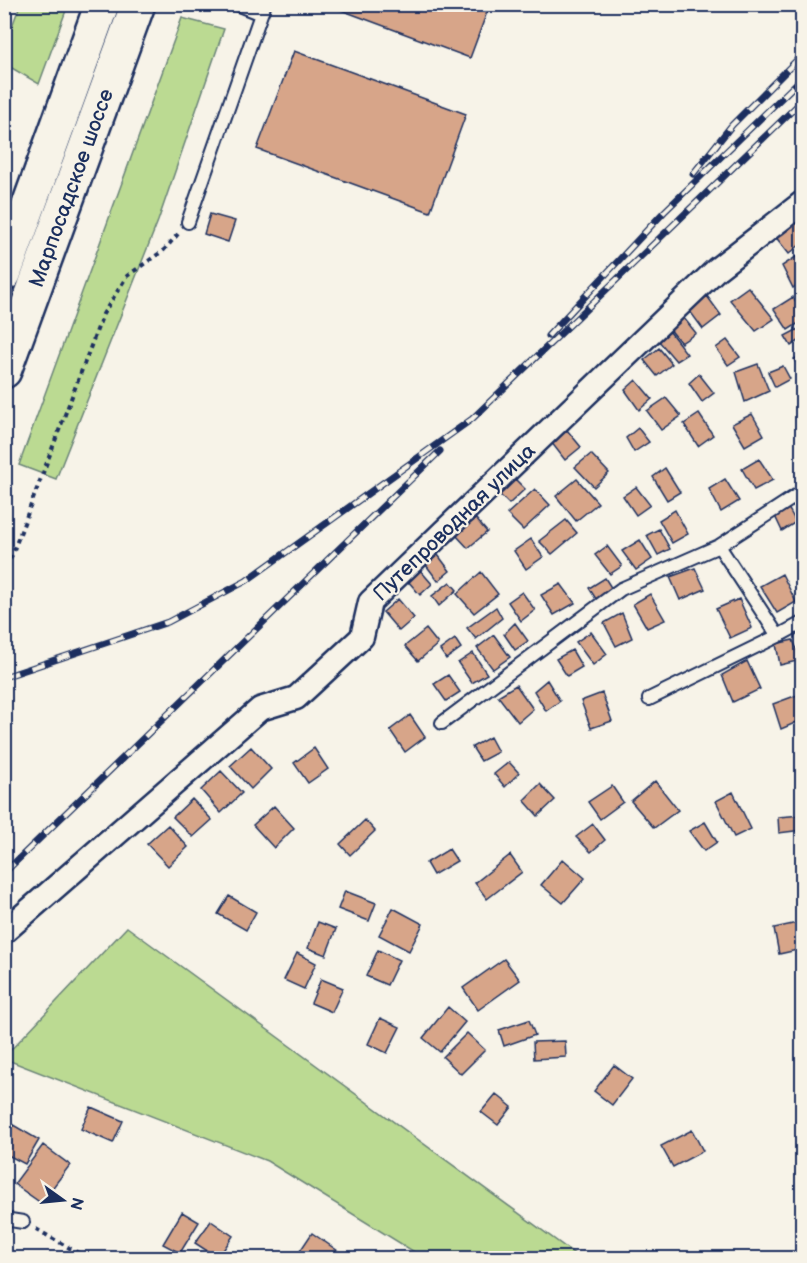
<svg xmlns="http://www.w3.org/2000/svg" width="807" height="1263" font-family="'Balsamiq Sans',sans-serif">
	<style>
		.green { fill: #bbda92; stroke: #6b8478; stroke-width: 1.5 }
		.building { fill: #d7a589; stroke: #1b2f5e; stroke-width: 1.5 }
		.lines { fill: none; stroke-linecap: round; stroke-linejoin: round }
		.lane-casing { stroke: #1b2f5e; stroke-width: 16 }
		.street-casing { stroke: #1b2f5e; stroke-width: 27 }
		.primary-casing { stroke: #1b2f5e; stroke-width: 38 }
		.path { stroke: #1b2f5e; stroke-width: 4; stroke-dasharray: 4.5 4.5; stroke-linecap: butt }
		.lane { stroke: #f7f3e8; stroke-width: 12 }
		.street { stroke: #f7f3e8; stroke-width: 22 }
		.primary { stroke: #f7f3e8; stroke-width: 33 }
		.rail-casing { stroke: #1b2f5e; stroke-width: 7 }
		.rail { stroke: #f7f3e8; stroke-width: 4.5; stroke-dasharray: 14; stroke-linecap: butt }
		.labels { text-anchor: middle; stroke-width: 4.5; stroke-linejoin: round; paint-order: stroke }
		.street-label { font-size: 21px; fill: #1b2f5e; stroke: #f7f3e8 }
	</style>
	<rect width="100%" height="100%" fill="#f7f3e8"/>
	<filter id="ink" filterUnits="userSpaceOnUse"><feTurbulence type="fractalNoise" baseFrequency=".0167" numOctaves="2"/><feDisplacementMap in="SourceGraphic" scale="12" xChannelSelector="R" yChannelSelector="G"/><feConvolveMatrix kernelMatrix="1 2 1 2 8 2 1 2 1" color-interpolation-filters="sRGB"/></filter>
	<g filter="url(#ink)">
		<path class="green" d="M20 5H68L39 84 5 64V45Z
			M182 18 224 29 158 221 56 479 19 465Z
			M127 927 580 1258H424L267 1161 5 1059V1056Z"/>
		<path class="building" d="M325 4H490L470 58Z
			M294 51 466 114 430 212 257 149Z
			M210 214 235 221 228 242 204 234Z
			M794 220 802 230V243L789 254 775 236Z
			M802 253V281L793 288 782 266Z
			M748 287 774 319 756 331 730 300Z
			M707 296 721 315 703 329 689 310Z
			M793 297 802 312V321L788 330 774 309Z
			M683 317 696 333 681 343 669 328Z
			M802 327V339L791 346 785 336Z
			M670 332 687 354 676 361 658 340Z
			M727 340 740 357 728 365 716 348Z
			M659 348 672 364 657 376 644 360Z
			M802 355V375L794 359Z
			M758 364 769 391 745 402 736 372Z
			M783 366 790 379 775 387 768 372Z
			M699 374 714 393 702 402 689 383Z
			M636 380 652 399 639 410 625 390Z
			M802 395V414L794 401Z
			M666 398 681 416 661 430 647 411Z
			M699 414 713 435 698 446 684 424Z
			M752 414 764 435 745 446 732 424Z
			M638 428 649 442 634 452 626 438Z
			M567 430 581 447 565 460 551 442Z
			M591 454 609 473 594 487 575 467Z
			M759 459 773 480 754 490 742 469Z
			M665 468 680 492 667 500 653 477Z
			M513 477 525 489 509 504 497 492Z
			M577 479 598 503 576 521 556 496Z
			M725 479 739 501 721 512 709 489Z
			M636 487 650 505 636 515 623 496Z
			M535 489 550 505 523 530 507 514Z
			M787 506 796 522 782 531 774 514Z
			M675 510 688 534 672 543 659 520Z
			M476 519 487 532 468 548 456 535Z
			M566 520 577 533 552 554 539 541Z
			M659 529 670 549 658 555 647 535Z
			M531 539 543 557 526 569 514 551Z
			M640 540 652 559 636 570 622 551Z
			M607 546 622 566 610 574 595 555Z
			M438 555 450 571 438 581 426 565Z
			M695 568 705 589 680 600 670 577Z
			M420 570 432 584 420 595 408 581Z
			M481 572 498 594 474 613 457 594Z
			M782 574 796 602 777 613 760 586Z
			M605 578 612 589 596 599 589 588Z
			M450 582 457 590 439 606 432 596Z
			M561 584 575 603 554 615 541 595Z
			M522 592 535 610 521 621 508 602Z
			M650 594 665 620 647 628 633 604Z
			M398 599 414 618 399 631 383 612Z
			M739 599 752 628 730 638 716 609Z
			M496 607 502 618 476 639 467 628Z
			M622 613 632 638 616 646 604 623Z
			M515 623 528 641 515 650 504 634Z
			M426 629 438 644 418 661 405 646Z
			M591 632 607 654 593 665 576 642Z
			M494 635 510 657 493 669 477 648Z
			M455 639 461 648 446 659 440 650Z
			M793 640 801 660 780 665 776 644Z
			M572 650 582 667 567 676 556 659Z
			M473 653 487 674 472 683 458 663Z
			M747 661 760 689 733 702 722 675Z
			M448 675 460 692 446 701 434 684Z
			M547 680 560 701 546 711 534 691Z
			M516 685 533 709 518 722 498 696Z
			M602 693 612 721 591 728 581 701Z
			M800 694 802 701V720L781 729 773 704Z
			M410 715 425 737 405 752 390 730Z
			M490 737 498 752 481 761 472 747Z
			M251 747 271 769 251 789 230 766Z
			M314 748 328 769 308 783 294 763Z
			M509 762 519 773 505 787 494 774Z
			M221 771 242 793 221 813 201 790Z
			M655 781 678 810 654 828 631 801Z
			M540 784 555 800 538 816 524 800Z
			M612 786 623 802 600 819 588 802Z
			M733 792 751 829 734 837 716 801Z
			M192 799 212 820 193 837 173 817Z
			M274 806 294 828 274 848 253 825Z
			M802 815V830L779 833 778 817Z
			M365 820 375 831 350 855 340 844Z
			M705 822 717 842 704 851 689 831Z
			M593 824 605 840 591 852 576 837Z
			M168 825 188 847 168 866 147 844Z
			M449 849 457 861 433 875 426 863Z
			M510 855 522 872 487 899 475 883Z
			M563 859 585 878 563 903 541 885Z
			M345 891 376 903 369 921 338 909Z
			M229 896 256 912 246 930 218 914Z
			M393 908 423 924 409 951 379 935Z
			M318 922 336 929 326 955 308 948Z
			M802 922V949L779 954 774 928Z
			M378 950 399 960 387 985 366 976Z
			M297 953 316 963 304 989 284 980Z
			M504 959 520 980 478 1010 463 988Z
			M321 979 343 988 332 1012 311 1003Z
			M448 1007 465 1022 440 1052 423 1038Z
			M380 1018 400 1027 387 1053 368 1044Z
			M529 1020 535 1035 504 1046 499 1030Z
			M467 1033 485 1050 461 1074 443 1057Z
			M565 1041 566 1057 534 1059 533 1042Z
			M614 1065 632 1079 612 1105 594 1091Z
			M496 1094 512 1107 498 1125 481 1112Z
			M91 1107 123 1121 113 1143 81 1129Z
			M8 1122 39 1140 25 1164 4 1153V1128Z
			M692 1130 703 1151 673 1167 661 1146Z
			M43 1145 70 1165 41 1203 14 1184Z
			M182 1212 199 1222 180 1253 163 1244Z
			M211 1221 233 1236 218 1258 195 1243Z
			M312 1233 338 1251 334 1258H305L298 1254Z"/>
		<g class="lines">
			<g class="lane-casing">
				<path id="lane" d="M236 4 261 14 265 4
					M188 222 261 14
					M719 546 778 636 802 623
					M649 699 778 636
					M442 723 621 589 719 546 802 492
					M4 1219 23 1222"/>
			</g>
			<g class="street-casing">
				<path id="street" d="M4 932 260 709 296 698 362 637 370 602 717 269 802 203"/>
			</g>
			<g class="primary-casing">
				<path id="primary" d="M4 274 102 4
					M4 371 138 4"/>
			</g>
			<path class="path" d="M4 20 10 4
				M4 576 103 314 127 276 164 250 178 234
				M36 1229 87 1258"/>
			<use href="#lane" class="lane"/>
			<use href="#street" class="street"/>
			<use href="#primary" class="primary"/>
			<g class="rail-casing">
				<path id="rail" d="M693 174 732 125 802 55
					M548 336 664 212 802 78
					M4 677 168 622 246 581 472 419 802 101
					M4 873 440 451"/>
			</g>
			<use href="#rail" class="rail"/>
		</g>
	</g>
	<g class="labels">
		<g class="street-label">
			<text transform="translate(71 188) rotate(-70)" y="7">Марпосадское шоссе</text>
			<text transform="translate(454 522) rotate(-44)" y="7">Путепроводная улица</text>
		</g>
	</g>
	<rect width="807" height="1263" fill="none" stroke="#f7f3e8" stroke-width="24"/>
	<rect x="12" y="12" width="783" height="1239" fill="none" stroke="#1b2f5e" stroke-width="2" filter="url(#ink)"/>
	<g transform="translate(63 1200) rotate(105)" stroke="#f7f3e8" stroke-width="4.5" paint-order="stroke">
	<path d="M0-4.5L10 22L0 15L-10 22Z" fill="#1b2f5e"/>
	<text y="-9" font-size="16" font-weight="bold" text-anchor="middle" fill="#1b2f5e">N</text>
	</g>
</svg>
